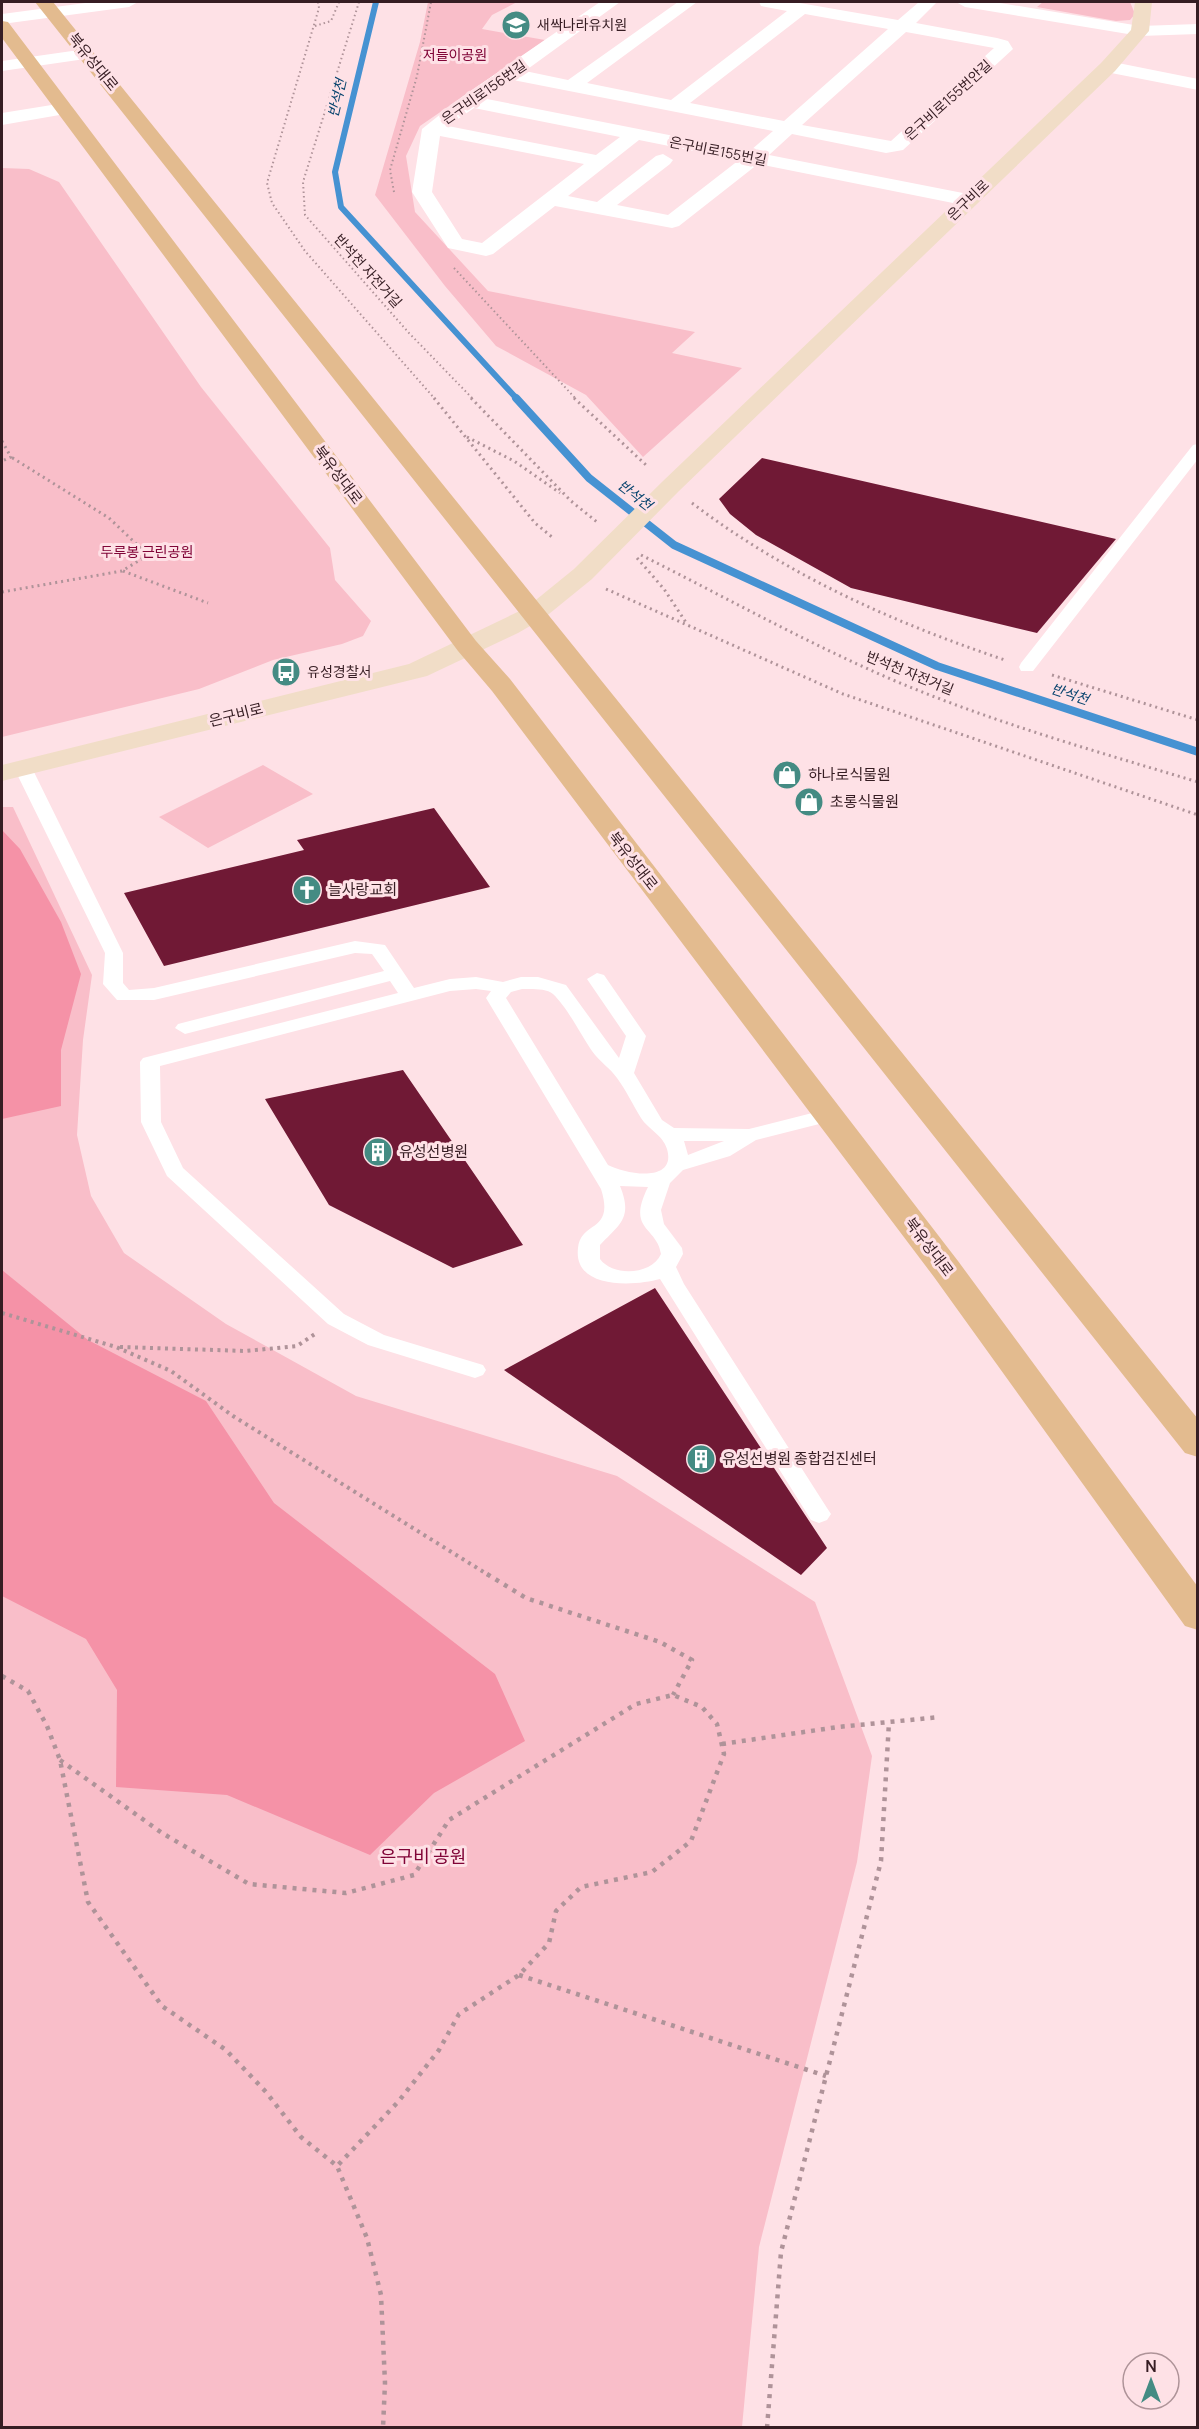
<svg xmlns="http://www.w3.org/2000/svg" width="1199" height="2429" font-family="Manrope,'Noto Sans KR',sans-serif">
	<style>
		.green { fill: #f9bec9 }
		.forest { fill: #f592a7 }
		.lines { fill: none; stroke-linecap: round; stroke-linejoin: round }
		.stream-far1 { stroke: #4692d2; stroke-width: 6 }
		.stream { stroke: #4692d2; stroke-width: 8 }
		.building { fill: #701935 }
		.path-far3 { stroke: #af9399; stroke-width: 2; stroke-dasharray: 1.5 3; stroke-linecap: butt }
		.path-far2 { stroke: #af9399; stroke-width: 3; stroke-dasharray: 2 4; stroke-linecap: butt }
		.path-far1 { stroke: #af9399; stroke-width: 4; stroke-dasharray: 3 4.5; stroke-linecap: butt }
		.path { stroke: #af9399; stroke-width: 4.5; stroke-dasharray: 4 6; stroke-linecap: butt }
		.lane { fill: #fff; fill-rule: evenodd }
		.street { fill: #fff; fill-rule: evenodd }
		.secondary { fill: #f1ddc7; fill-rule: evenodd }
		.primary { fill: #e3bb8f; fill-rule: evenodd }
		.labels { text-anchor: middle; stroke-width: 6; stroke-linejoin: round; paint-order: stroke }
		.far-poi-label { font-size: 14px; fill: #361d23; stroke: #fee1e6; text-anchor: start }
		.far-park-label { font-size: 14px; fill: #800437; stroke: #fee1e6 }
		.far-street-label { font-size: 14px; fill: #361d23; stroke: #fee1e6 }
		.far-water-label { font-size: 14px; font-style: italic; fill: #08446e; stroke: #fee1e6 }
		.street-label { font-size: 15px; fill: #361d23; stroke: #fee1e6 }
		.poi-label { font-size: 15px; fill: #361d23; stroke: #fee1e6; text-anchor: start }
		.near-park-label { font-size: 18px; fill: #800437; stroke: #fee1e6 }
	</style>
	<rect width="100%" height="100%" fill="#fee1e6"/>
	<path class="green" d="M428 2H517L492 15 482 29 545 40 420 126 406 156 415 212 488 291 695 332 672 353 742 368 643 457 586 395 496 346 445 286 375 195 420 42Z
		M1043 2H1130L1135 14 1130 20 1116 21 1037 7Z
		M2 168 29 169 59 182 201 387 330 548 335 580 371 621 363 636 342 644 273 660 199 689 2 737Z
		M263 765 313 794 208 848 159 817Z
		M2 807H13L92 975 83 1040 77 1135 91 1196 124 1253 226 1324 356 1396 617 1476 815 1602 872 1756 857 1862 759 2247 742 2427H2Z"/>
	<path class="forest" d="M2 830 20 849 61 922 81 974 61 1050V1106L2 1119Z
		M2 1270 88 1340 206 1401 274 1503 495 1674 525 1741 434 1793 370 1855 227 1795 116 1787 117 1690 86 1639 2 1596Z"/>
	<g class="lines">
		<path class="stream-far1" d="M376 2 335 172 341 207 517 399"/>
		<path class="stream" d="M516 398 589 478 674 545 937 666 1198 752"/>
	</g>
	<path class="building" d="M762 458 1116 539 1037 633 851 588 756 535 730 514 719 499Z
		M434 808 490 887 164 966 124 893 304 850 297 840Z
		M403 1070 523 1245 453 1268 329 1205 265 1099Z
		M655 1288 827 1548 801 1575 504 1370Z"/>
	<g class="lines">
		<path class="path-far3" d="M318 2 319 8 267 183 272 203 305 251 435 399
			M359 2 303 182 305 215 409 333 473 399
			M315 26 331 21 339 2
			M394 192 390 170 417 76 431 2
			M454 268 576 399"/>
		<path class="path-far2" d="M434 398 535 523 552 537
			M471 398 571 501 597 522
			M574 398 646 465
			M467 437 514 461 560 493
			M2 441 11 457 2 461
			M692 503C787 575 892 622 1005 660
			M641 555C725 597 807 643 893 680 992 722 1095 751 1198 782
			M637 558 664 589 687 624
			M123 571 208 603
			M606 589 843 694 1198 815
			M2 592 122 571 148 555 109 518 11 457
			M1052 675 1198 720"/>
		<path class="path-far1" d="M2 1313 116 1347 171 1371 233 1416 490 1576
			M120 1347 246 1351 297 1346 315 1334"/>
		<path class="path" d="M487 1574 526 1598 660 1642 692 1660 673 1695
			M2 1676 28 1691 47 1726 60 1760 88 1902 162 2006 226 2050 266 2092 301 2137 337 2166 367 2238 381 2295 385 2383 383 2428
			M722 1744 838 1727 940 1717
			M60 1760 162 1833 249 1884 346 1893 414 1875 449 1820 636 1704 673 1695 702 1707 717 1724 724 1754 691 1841 652 1872 581 1887 556 1911 549 1943 519 1975 459 2014 439 2050 398 2102 337 2166
			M519 1975 826 2076
			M767 2428 781 2252 881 1861 889 1722"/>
		<path class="lane" d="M1198 444V459L1033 671H1021L1019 667 1021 663 1193 445Z
			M23 763 32 768 123 953V983L129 990 154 988 355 941 385 945 414 988 450 979 476 977 503 982 521 977H538L566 985 619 1058 626 1036 587 979 597 973 604 975 646 1036 634 1073 662 1120 674 1128 749 1129 828 1109 835 1110 838 1115 835 1120 756 1140 730 1156 683 1170 670 1183 661 1210 664 1224 682 1248 683 1254 676 1267 684 1284 827 1508 831 1514 827 1520 819 1523 811 1520 660 1279C635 1286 573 1290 578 1248 581 1220 615 1233 601 1189L486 998 491 991 476 989 450 991 160 1066 161 1122 183 1168 344 1314 384 1335 483 1365 486 1370 483 1375 475 1378 368 1345 328 1324 167 1176 141 1122 140 1062 143 1058 398 993 390 981 185 1034 175 1028 178 1024 384 971 372 954 355 953 154 1000H117L103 984 105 953 14 768ZM522 989C531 989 546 988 553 994 567 1007 581 1035 592 1051 600 1062 610 1068 617 1078 626 1090 633 1105 641 1118 648 1129 663 1135 667 1149 677 1184 625 1174 608 1165L506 998 511 992ZM684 1141H724L688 1155ZM620 1186 648 1187C626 1231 657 1226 661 1254 652 1275 613 1277 600 1259V1245C620 1224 633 1218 620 1186Z"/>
		<path class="street" d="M93 2H138L129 7 2 24V14Z
			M600 2H620L525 71 568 80 678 2H697L587 83 671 100 787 11 761 6 759 2H794L898 20 919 2H937L916 23 997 38 1008 41 1013 49 903 150 886 153 792 134 769 155 968 194 975 196 978 200 975 204 968 206 758 164 679 226 672 228 555 206 493 254 486 256 448 248 412 192 422 129 462 97ZM805 14 888 29 784 121 690 103ZM906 32 994 48 891 141 802 125ZM513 80 773 131 750 151 487 99ZM474 108 620 137 596 155 448 126ZM440 136 584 164 482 243 462 239 432 192ZM639 140 739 160 668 215 617 205 670 164 673 160 663 154 656 156 597 202 568 196Z
			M956 2H994L1140 26 1198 24V34L1140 36 965 7Z
			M86 49 95 54 92 58 2 71V61Z
			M1108 61 1198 79V90L1101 71 1099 67Z
			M64 103 71 105 73 109 71 113 2 125V113Z"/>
		<path class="secondary" d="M1135 2H1152L1149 31 1115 71 679 491 592 579 544 618 518 633 427 676 2 781V765L409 664 526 608 574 569 663 481 1101 63 1131 30Z"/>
		<path class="primary" d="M35 2H53L1198 1419V1457L1185 1453Z
			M2 21 8 22 476 641 510 679 958 1261 1198 1587V1630L1185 1626 934 1277 492 691 458 651 2 38Z"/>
	</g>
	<defs>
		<g id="school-disc" transform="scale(1.5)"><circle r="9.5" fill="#448b83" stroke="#fee1e6"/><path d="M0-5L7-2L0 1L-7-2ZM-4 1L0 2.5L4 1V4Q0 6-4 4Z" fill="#fff"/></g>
		<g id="bus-disc" transform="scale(1.5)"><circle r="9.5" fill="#448b83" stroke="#fee1e6"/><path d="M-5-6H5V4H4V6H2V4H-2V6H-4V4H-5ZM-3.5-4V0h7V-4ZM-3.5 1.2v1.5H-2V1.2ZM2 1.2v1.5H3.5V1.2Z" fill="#fff"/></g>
		<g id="shop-disc" transform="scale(1.5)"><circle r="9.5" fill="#448b83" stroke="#fee1e6"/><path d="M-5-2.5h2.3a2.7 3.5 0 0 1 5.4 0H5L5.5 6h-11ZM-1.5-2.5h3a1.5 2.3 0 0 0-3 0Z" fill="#fff"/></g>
		<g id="church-disc" transform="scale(1.5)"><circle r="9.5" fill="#448b83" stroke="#fee1e6"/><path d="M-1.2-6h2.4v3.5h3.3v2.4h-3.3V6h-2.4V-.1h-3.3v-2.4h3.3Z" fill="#fff"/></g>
		<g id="building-disc" transform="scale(1.5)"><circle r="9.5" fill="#448b83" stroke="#fee1e6"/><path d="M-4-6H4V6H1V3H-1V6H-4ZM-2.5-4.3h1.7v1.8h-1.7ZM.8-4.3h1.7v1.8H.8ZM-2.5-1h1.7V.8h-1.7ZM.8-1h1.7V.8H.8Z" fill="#fff"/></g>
	</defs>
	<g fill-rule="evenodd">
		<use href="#school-disc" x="516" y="25"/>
		<use href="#bus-disc" x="286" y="672"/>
		<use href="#shop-disc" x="787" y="775"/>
		<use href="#shop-disc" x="809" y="802"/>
		<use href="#church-disc" x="307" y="890"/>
		<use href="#building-disc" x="378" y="1152"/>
		<use href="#building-disc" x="701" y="1459"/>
	</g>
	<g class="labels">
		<g class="far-poi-label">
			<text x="537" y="30">새싹나라유치원</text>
			<text x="307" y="677">유성경찰서</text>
		</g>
		<g class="far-park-label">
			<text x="455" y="60">저들이공원</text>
			<text x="147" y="557">두루봉 근린공원</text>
		</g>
		<g class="far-street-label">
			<text transform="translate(484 92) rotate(-35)" y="5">은구비로156번길</text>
			<text transform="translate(948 100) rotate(-42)" y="5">은구비로155번안길</text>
			<text transform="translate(718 151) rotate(11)" y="5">은구비로155번길</text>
			<text transform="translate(968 200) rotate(-44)" y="5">은구비로</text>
			<text transform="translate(368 271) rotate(48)" y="5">반석천 자전거길</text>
			<text transform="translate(910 673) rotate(22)" y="5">반석천 자전거길</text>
		</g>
		<g class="far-water-label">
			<text transform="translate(337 98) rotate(-77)" y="5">반석천</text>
			<text transform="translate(635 495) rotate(38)" y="5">반석천</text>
			<text transform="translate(1070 694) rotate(18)" y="5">반석천</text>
		</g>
		<g class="street-label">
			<text transform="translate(93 62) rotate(51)" y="5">북유성대로</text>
			<text transform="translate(338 475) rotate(53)" y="5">북유성대로</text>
			<text transform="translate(236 715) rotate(-14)" y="5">은구비로</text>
			<text transform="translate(633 861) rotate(52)" y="5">북유성대로</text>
			<text transform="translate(929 1247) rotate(53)" y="5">북유성대로</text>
		</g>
		<g class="poi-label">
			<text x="808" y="780">하나로식물원</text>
			<text x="830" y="807">초롱식물원</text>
			<text x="328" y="895">늘사랑교회</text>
			<text x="399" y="1157">유성선병원</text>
			<text x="722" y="1464">유성선병원 종합검진센터</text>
		</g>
		<g class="near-park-label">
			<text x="423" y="1863">은구비 공원</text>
		</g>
	</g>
	<rect width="1199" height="2429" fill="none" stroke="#361d23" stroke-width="6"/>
	<g transform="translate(1151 2381)"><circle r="28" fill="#fee1e6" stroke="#ae9398" stroke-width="1.5"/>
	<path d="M0-4.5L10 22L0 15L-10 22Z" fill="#448b83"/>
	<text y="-9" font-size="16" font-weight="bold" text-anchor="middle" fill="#361d23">N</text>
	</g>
</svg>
